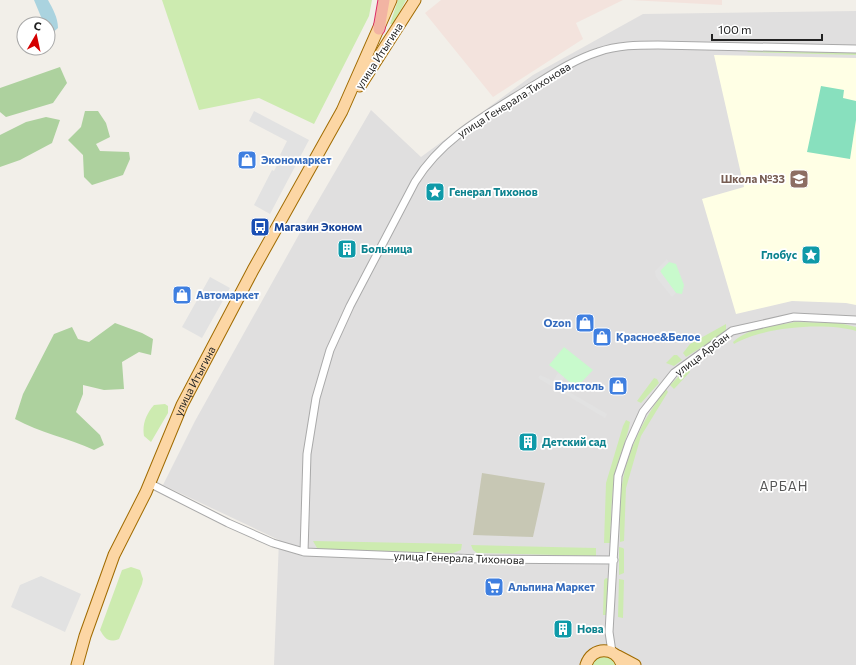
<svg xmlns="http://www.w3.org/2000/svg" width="856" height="665" font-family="Commissioner,sans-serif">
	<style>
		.residential { fill: #e0dfdf }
		.education { fill: #ffffe5 }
		.military { fill: #f3e3dd }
		.construction { fill: #c7c7b4 }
		.grass { fill: #cdebb0 }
		.forest { fill: #add19e }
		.park { fill: #c8facc }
		.pitch { fill: #88e0be }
		.parking { fill: #e2e2e2 }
		.water { fill: #aad3df }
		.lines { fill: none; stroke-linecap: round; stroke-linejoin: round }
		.minor-casing { stroke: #a9a9a9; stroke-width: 9 }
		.primary-casing { stroke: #a06b00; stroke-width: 13 }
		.trunk-casing { stroke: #dc2a67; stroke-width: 13 }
		.minor { stroke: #fff; stroke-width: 7 }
		.primary { stroke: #fcd6a4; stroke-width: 11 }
		.trunk { stroke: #f2b4a3; stroke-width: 11 }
		.labels { text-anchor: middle; stroke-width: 3.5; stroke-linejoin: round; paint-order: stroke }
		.street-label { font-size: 11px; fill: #222; stroke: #fff }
		.shop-label { font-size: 11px; font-weight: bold; fill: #366cbe; stroke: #fff; text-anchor: start }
		.education-label { font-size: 11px; font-weight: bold; fill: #785e54; stroke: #fff; text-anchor: end }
		.culture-label { font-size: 11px; font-weight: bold; fill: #0d838f; stroke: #fff; text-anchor: start }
		.transit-label { font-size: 11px; font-weight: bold; fill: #164399; stroke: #fff; text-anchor: start }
		.quarter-label { font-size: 13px; letter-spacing: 1px; fill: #555; stroke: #fff }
	</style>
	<rect width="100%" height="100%" fill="#f2efe9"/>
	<path class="residential" d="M856 11V665H274L279 540 163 485 195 421 311 213 371 110 421 157 533 75 643 14Z"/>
	<path class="education" d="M714 55 856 58V305L846 303 792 301 736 314 702 199 744 187Z"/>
	<path class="military" d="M441 0H623L576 23 583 39 493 97 425 13Z
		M630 0H722V5Z"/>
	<path class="construction" d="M482 473 545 483 533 537 473 535Z"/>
	<path class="grass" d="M162 0H372L369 16 314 124 259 98 199 110Z
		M398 0H406L393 24H390Z
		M750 49 856 52V55L747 52Z
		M795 322 839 323 856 327V331C825 322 762 327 734 344L733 342C749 327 774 326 795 322Z
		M726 324V332L686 357 683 353 690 344Z
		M674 355H677L682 360 674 366 666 363Z
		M688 367 690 372 674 389 670 385Z
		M654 378 657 379 659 383 641 403 637 401Z
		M666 389 668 392 641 436 626 488 624 541 620 542C620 526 619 509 621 493 625 454 643 419 666 389Z
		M165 404 168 406V413L151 442 144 436C142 425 146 414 154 405Z
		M626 420 630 422C627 441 618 457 615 475 611 498 611 520 610 543H604L606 483 623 426Z
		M313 541 462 544 461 550 453 553 326 550 317 548Z
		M471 545 596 548V556L477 553 473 550Z
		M619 547 623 548 624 549V573L619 575Z
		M131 567 140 570 143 579 142 584 119 639C109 643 105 639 100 630L122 570Z
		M606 578 609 579 607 615H603L604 580Z
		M619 579 624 580 623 618 618 617Z
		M606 653 619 665H588L591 660Z"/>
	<path class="forest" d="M60 67 67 83 53 103 6 117 0 112V88Z
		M85 111H98L106 123 110 137 96 144 100 151 129 152 130 159 123 175 92 185 84 177 83 155 68 140 81 127Z
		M46 117 60 120 52 143 20 160 0 167V135L26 122Z
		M115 323 142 333 153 339 151 355 139 352 122 362 124 389 104 390 83 385V394L76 412 100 435 104 445 94 450C68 438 40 433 15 419L23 394 54 334 72 327 78 339 89 342Z"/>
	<path class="park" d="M669 262 676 264 684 285 682 294 676 293 660 274 661 268Z
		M564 347 593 370 577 387C567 381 559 372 549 365Z"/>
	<path class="pitch" d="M821 86 844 90 843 98 856 101V120L850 159 807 152Z"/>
	<path class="parking" d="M254 111 309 140 270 214 254 205 272 170 274 171 282 156 280 155 287 141 249 121Z
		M667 259 669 262 660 271 676 293 672 297 656 277 655 271Z
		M210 277 230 288 202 338 182 327Z
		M558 373 564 377 561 383 559 382V386L607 414 605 418 538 378 540 375 553 381Z
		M41 576 81 594 65 632 11 607 20 585Z"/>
	<path class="water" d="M34 0H48C53 9 58 18 58 28L50 35 48 32V24H44Z"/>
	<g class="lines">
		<g class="minor-casing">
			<path id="minor" d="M149 483 228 523 273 543 304 552 480 559 614 560
				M304 552 307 454 316 398 330 350 350 306 415 182C442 138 486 115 528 89 551 75 573 60 598 52 618 45 637 45 658 45L856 49
				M612 652 609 632 618 476 629 443 643 412 674 373 732 331 794 317 856 320"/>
		</g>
		<g class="primary-casing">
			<g id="primary">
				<path d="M360 86 415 0"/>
				<path d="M618 656 635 665"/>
				<path id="s1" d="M77 665 85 636 114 555 146 492 182 405 253 270 342 111 391 0"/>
				<path d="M586 665C592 646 616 646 622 665"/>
			</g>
		</g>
		<g class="trunk-casing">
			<path id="trunk" d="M379 29 384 0"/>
		</g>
		<use href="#minor" class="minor"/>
		<use href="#primary" class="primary"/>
		<use href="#trunk" class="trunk"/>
	</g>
	<defs>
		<g id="shop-square" transform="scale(1)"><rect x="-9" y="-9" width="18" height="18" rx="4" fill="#3f7fe0" stroke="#fff"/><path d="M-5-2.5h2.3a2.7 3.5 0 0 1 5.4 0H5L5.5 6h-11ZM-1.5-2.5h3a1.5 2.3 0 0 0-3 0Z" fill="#fff"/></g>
		<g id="school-square" transform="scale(1)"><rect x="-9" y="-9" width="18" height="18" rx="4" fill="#8d6e63" stroke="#fff"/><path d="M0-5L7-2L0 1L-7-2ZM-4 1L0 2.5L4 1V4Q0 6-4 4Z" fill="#fff"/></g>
		<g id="sight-square" transform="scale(1)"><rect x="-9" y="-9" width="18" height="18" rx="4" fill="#0f9aa8" stroke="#fff"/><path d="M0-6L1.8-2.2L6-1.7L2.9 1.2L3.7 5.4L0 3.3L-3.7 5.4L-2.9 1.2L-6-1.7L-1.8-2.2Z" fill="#fff"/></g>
		<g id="bus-square" transform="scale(1)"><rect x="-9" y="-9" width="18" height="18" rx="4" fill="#1a4fb4" stroke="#fff"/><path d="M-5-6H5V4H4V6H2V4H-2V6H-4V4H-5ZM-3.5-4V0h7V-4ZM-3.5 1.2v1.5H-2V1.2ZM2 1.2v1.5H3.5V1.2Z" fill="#fff"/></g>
		<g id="building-square" transform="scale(1)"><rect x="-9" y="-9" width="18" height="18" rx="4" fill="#0f9aa8" stroke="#fff"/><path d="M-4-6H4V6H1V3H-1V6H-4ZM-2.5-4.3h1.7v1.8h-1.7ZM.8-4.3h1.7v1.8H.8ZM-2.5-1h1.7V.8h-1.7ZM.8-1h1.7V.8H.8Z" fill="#fff"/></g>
		<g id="supermarket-square" transform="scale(1)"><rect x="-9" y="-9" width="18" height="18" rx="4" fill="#3f7fe0" stroke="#fff"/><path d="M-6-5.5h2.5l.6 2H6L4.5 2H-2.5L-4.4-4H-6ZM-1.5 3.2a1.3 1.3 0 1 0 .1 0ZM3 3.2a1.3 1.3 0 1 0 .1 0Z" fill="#fff"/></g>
	</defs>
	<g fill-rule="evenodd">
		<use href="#shop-square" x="247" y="160"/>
		<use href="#school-square" x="799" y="179"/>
		<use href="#sight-square" x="435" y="192"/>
		<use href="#bus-square" x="260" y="227"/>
		<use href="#building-square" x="347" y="249"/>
		<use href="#sight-square" x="811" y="255"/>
		<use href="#shop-square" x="182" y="295"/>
		<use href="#shop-square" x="585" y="323"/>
		<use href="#shop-square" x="602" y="337"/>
		<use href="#shop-square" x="618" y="386"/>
		<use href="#building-square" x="528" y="442"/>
		<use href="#supermarket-square" x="494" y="587"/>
		<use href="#building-square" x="563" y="629"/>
	</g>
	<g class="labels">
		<g class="street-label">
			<text transform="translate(379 56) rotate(-57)" y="4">улица Итыгина</text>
			<text transform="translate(514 100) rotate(-32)" y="4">улица Генерала Тихонова</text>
			<text transform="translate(702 354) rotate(-37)" y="4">улица Арбан</text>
			<text dy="4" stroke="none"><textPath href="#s1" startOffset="308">улица Итыгина</textPath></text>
			<text transform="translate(459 558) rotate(2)" y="4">улица Генерала Тихонова</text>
		</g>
		<g class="shop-label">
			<text x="261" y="164">Экономаркет</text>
			<text x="196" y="299">Автомаркет</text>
			<text x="571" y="327" text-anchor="end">Ozon</text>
			<text x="616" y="341">Красное&amp;Белое</text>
			<text x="604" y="390" text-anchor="end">Бристоль</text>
			<text x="508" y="591">Альпина Маркет</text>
		</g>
		<g class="education-label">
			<text x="785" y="183">Школа №33</text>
		</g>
		<g class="culture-label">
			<text x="449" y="196">Генерал Тихонов</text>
			<text x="361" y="253">Больница</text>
			<text x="797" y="259" text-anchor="end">Глобус</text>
			<text x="542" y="446">Детский сад</text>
			<text x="577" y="633">Нова</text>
		</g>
		<g class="transit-label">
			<text x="274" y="231">Магазин Эконом</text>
		</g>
		<g class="quarter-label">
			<text x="784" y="491">АРБАН</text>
		</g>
	</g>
	<g transform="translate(36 36) rotate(9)"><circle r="19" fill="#ffffff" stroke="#a7a7a7"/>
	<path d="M0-3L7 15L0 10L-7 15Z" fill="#d40000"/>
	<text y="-6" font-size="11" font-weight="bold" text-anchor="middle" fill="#222222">С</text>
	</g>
	<path d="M712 34v6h110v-6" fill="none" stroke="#222222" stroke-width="2"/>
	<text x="718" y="34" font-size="12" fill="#222222" stroke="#ffffff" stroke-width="3" paint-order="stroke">100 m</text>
</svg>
